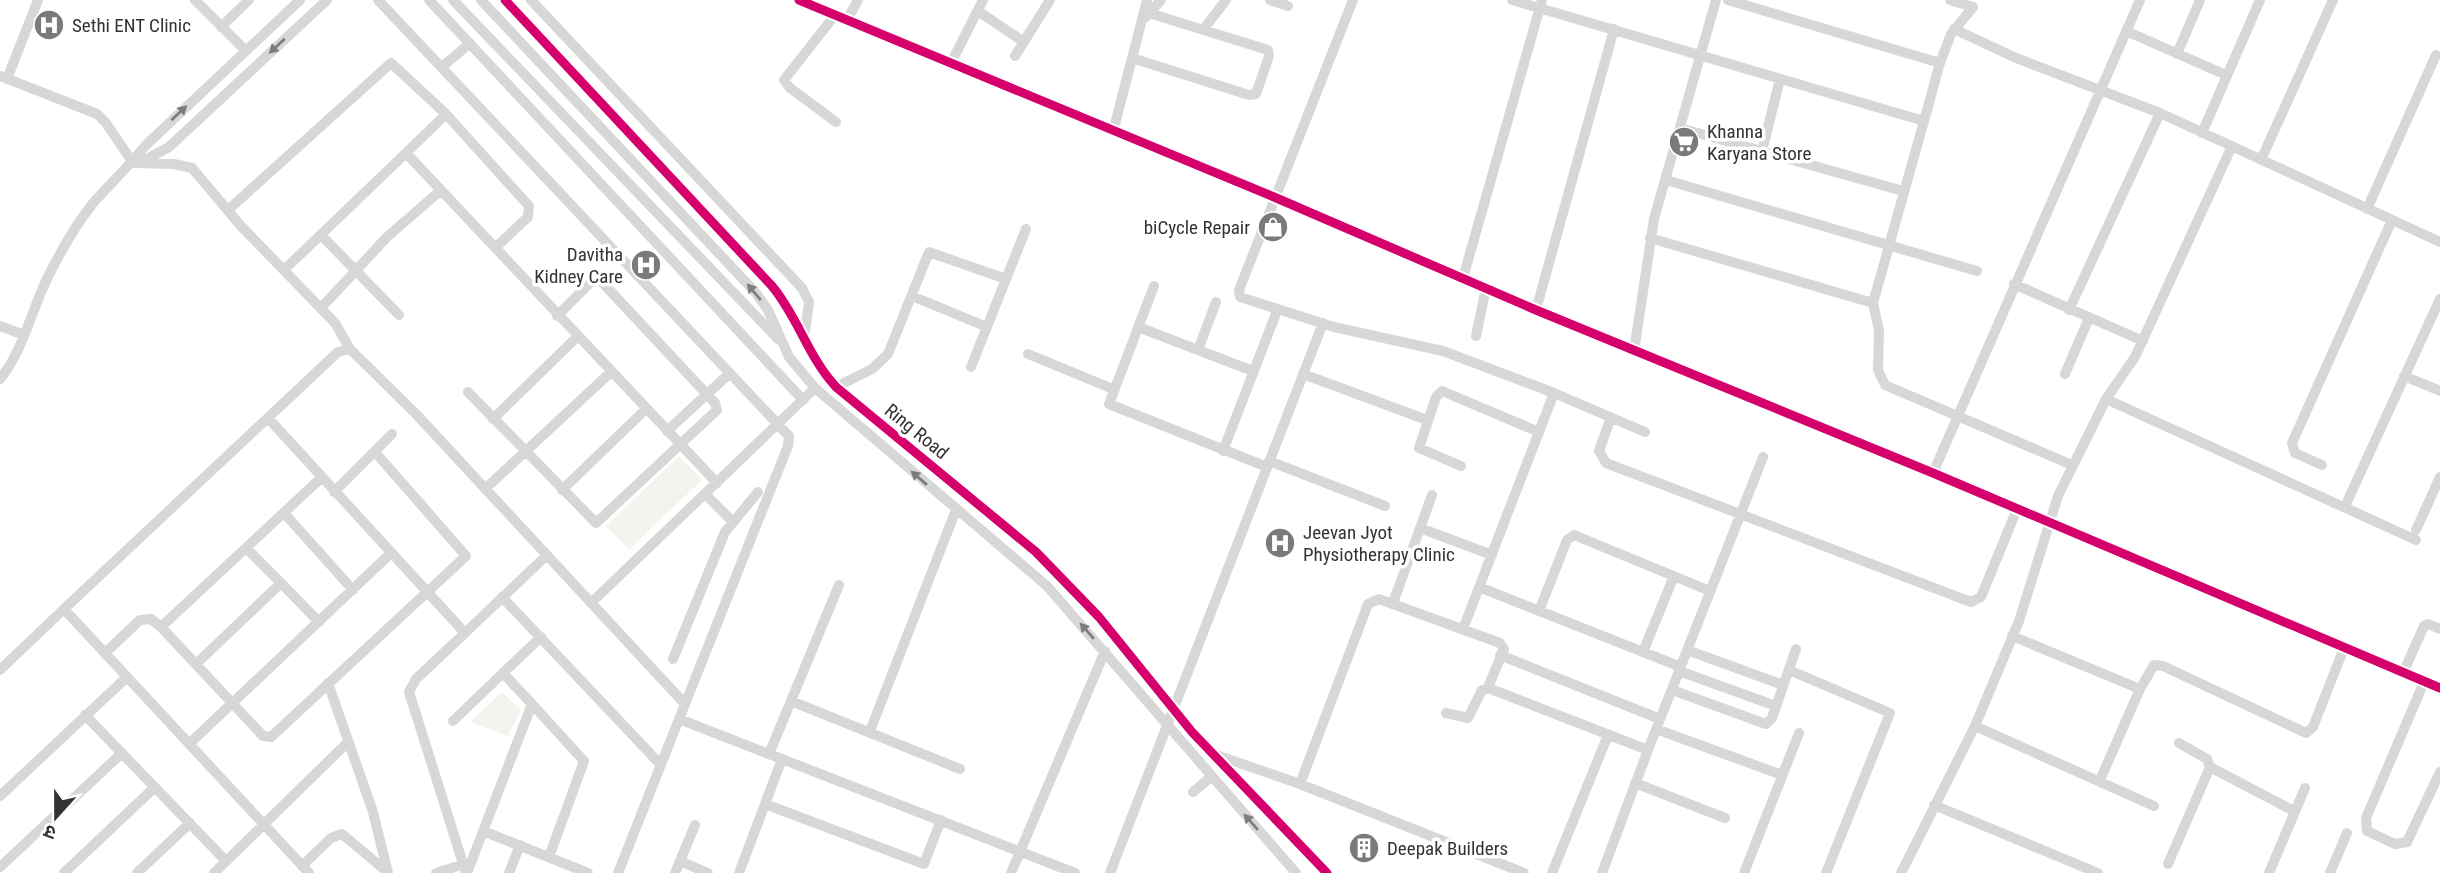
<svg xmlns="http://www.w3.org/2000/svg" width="2440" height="873" font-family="'Roboto Condensed','Noto Sans Devanagari',sans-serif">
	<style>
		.green { fill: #f1f5ed }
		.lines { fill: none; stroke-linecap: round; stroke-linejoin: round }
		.minor { stroke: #d7d7d7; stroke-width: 10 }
		.cycleway-casing { stroke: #fff; stroke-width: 13 }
		.cycleway { stroke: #d6006c; stroke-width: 9 }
		.oneway { fill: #7d7d7d }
		.labels { text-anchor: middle; stroke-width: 7; stroke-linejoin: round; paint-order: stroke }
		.poi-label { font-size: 19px; fill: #333; stroke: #fff; text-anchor: start }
		.street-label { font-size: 19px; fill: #333; stroke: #fff }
	</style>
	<rect width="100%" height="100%" fill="#fff"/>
	<path class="green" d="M679 456 702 480 629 550 606 526Z
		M502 692 521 710 508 736 470 722Z"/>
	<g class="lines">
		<path class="minor" d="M195 0 246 51
			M378 0 789 436 788 446 685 704
			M429 0 803 400
			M453 0 778 339
			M481 0 756 293 768 310 789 357 815 388 1047 586 1296 873
			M505 0 772 286C798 317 808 357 836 387L1036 552 1099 617 1192 732 1327 873
			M531 0 802 288 809 302 804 339
			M799 0 1274 197 1536 310 1933 473 2440 688
			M1270 0 1288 6
			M1353 0 1239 290 1240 297 1334 327 1443 351 1554 393 1463 629
			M1512 0 1924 121 1940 63 1728 0
			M978 11 1024 42
			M835 15 784 80 790 88 836 122
			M1146 17 1161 0
			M847 20 858 0
			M221 27 249 0
			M1954 29 2016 58 2160 113 2440 242
			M1203 30 1226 0
			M2126 31 2226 75
			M2177 54 2200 0
			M1015 56 1050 0
			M1132 58 1249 95 1256 94 1269 56 1268 50 1149 13
			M1940 63 1951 34 1973 7 1950 0
			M950 65 983 0
			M442 67 470 43
			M0 76 97 114 106 123 133 163 174 164 192 168 241 226 335 323 350 349
			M7 79 38 0
			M1680 128 1903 191
			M1113 132 1147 0
			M2202 133 2260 0
			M1762 151 1780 79
			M406 153 446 114
			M2261 160 2333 0
			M143 161 169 147 327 0
			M1666 180 1977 271
			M2367 209 2436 55
			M228 210 391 63 446 114 529 206 528 217 496 247
			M321 235 399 315
			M1650 238 1873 303 1879 331 1878 370 1885 385 2072 465
			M284 270 406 153 717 483
			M1463 278 1542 0
			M2014 284 2143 341
			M1154 286 1109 404 1267 467
			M912 296 987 327
			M1873 303 1924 121
			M321 308 387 237 440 191
			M1536 310 1614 29
			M2069 310 2160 113
			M0 326 24 335
			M1138 327 1253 371
			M1476 336 1486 288
			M1198 350 1216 302
			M1634 351 1654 219 1716 0
			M1028 354 1113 389
			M971 367 1026 229
			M1303 374 1427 420
			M2065 374 2089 318
			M2404 376 2440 391
			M0 379C25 348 32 306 51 271 63 247 77 223 94 202 111 183 129 166 145 146L300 0
			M836 387 872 369 888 354 929 252 1006 279
			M468 392 596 523 717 410 715 403 600 280 592 281 557 316
			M1554 393 1645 432
			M2106 399 2416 540
			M1611 417 1599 451 1606 463 1971 602 1981 597 2017 509
			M268 418 465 633 547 555
			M493 419 577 337
			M667 431 730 373
			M1223 451 1277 311
			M1269 461 1385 506
			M2322 465 2295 453 2292 443 2392 220
			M1461 466 1419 448 1436 397 1442 391 1539 432
			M1933 473 2140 0
			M485 489 611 372
			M562 490 646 409
			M334 492 392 434
			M705 494 732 521
			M2347 502 2440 299
			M284 513 353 590
			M1420 528 1492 555
			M2416 530 2440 477
			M281 583 319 622
			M1479 587 1681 667
			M502 597 660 764
			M591 603 815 388
			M1393 603 1432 495
			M64 609 338 352 350 349 416 414 685 704 618 873
			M1539 611 1567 540 1574 535 1710 591
			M161 627 263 736 271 737 466 556 375 452
			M465 633 416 679 409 692 466 873
			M2012 636 2140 689
			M1687 650 1783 685
			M1643 652 1674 576
			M105 653 140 620 151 619 161 627 321 478
			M1500 655 1660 719
			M673 659 725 532 758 492
			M196 664 281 583 246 548
			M0 670 64 609 309 873
			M1789 670 1890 713 1826 873
			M1679 671 1776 706
			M503 673 541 637
			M2403 673 2424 626 2428 624 2440 629
			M2424 682 2366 818 2367 831 2395 844 2407 842 2440 772
			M328 683 373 812 388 873
			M1672 690 1766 724 1772 718 1796 649
			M791 701 960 769
			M1446 713 1468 718 1482 690 1489 688
			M85 715 226 861
			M679 719 1075 873
			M453 721 503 673 532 704
			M1975 726 2019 621 2058 496 2106 399 2135 357 2232 146
			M1656 729 1782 775
			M870 731 956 510
			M189 744 391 553
			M1648 750 1763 457
			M769 754 839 585
			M1216 755 1300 784 1524 873
			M2210 767 2294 811
			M2100 780 2140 689 2154 665 2163 666 2306 733 2313 727 2344 648
			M1635 783 1725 818
			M1300 784 1368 604 1379 599 1500 643 1504 649 1489 685 1491 689 1648 750 1602 873
			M1193 792 1212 776
			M0 796 127 677
			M765 804 924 864 941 820
			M1934 805 2098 873
			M483 831 588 873
			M680 861 708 873
			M2168 864 2210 767 2207 759 2179 743
			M302 866 331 838 342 834 385 870
			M0 867 122 753
			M64 873 155 787
			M137 873 190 823
			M214 873 347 743
			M436 873 464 864
			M467 873 532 704 584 761 549 857
			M509 873 520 845
			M675 873 695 825
			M739 873 782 759
			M1011 873 1105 651
			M1110 873 1323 323
			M1552 873 1608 735
			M1744 873 1799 733
			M1901 873 1975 726 2154 806
			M2269 873 2305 788
			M2330 873 2347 833"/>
		<g class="cycleway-casing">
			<path id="cycleway" d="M505 0 772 286C798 317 808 357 836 387L1036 552 1099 617 1192 732 1327 873
				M799 0 1274 197 1536 310 1933 473 2440 688"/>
		</g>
		<use href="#cycleway" class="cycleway"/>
	</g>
	<defs><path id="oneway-solid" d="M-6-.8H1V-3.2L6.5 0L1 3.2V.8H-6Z" transform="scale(1.75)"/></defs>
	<g class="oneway">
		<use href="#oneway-solid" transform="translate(277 46) rotate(137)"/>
		<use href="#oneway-solid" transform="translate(179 113) rotate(-43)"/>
		<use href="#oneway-solid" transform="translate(754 292) rotate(-130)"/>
		<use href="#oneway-solid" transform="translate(919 478) rotate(-139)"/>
		<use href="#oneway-solid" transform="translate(1087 631) rotate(-131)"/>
		<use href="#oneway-solid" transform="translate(1251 822) rotate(-131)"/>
	</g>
	<defs>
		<g id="hospital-disc" transform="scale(1.575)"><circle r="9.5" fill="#7a7a7a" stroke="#fff"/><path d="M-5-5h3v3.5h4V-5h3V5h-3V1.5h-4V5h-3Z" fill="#fff"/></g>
		<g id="supermarket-disc" transform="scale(1.575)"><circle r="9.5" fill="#7a7a7a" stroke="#fff"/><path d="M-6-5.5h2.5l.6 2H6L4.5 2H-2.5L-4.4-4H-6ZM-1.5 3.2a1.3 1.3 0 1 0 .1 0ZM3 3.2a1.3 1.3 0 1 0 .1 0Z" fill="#fff"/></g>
		<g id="shop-disc" transform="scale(1.575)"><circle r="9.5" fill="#7a7a7a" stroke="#fff"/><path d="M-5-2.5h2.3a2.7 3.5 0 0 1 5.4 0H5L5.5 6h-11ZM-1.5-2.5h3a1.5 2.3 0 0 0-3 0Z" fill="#fff"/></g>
		<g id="building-disc" transform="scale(1.575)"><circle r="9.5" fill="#7a7a7a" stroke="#fff"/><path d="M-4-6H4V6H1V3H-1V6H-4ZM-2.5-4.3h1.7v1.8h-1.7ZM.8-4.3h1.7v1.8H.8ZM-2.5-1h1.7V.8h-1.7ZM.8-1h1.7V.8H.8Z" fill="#fff"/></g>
	</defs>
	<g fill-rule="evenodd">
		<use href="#hospital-disc" x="49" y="25"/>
		<use href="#supermarket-disc" x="1684" y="142"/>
		<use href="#shop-disc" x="1273" y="227"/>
		<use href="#hospital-disc" x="646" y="265"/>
		<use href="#hospital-disc" x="1280" y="543"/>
		<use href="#building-disc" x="1364" y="848"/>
	</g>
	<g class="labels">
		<g class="poi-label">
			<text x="72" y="32">Sethi ENT Clinic</text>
			<text x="1707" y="138">Khanna<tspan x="1707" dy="22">Karyana Store</tspan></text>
			<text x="1250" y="234" text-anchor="end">biCycle Repair</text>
			<text x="623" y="261" text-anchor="end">Davitha<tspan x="623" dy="22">Kidney Care</tspan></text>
			<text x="1303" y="539">Jeevan Jyot<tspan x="1303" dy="22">Physiotherapy Clinic</tspan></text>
			<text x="1387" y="855">Deepak Builders</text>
		</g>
		<g class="street-label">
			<text transform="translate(917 431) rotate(39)" y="7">Ring Road</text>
		</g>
	</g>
	<g transform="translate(56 817) rotate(201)" stroke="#ffffff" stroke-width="5" paint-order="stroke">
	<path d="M0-5L12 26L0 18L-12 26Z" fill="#333333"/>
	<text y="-10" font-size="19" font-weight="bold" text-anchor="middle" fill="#333333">उ</text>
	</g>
</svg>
